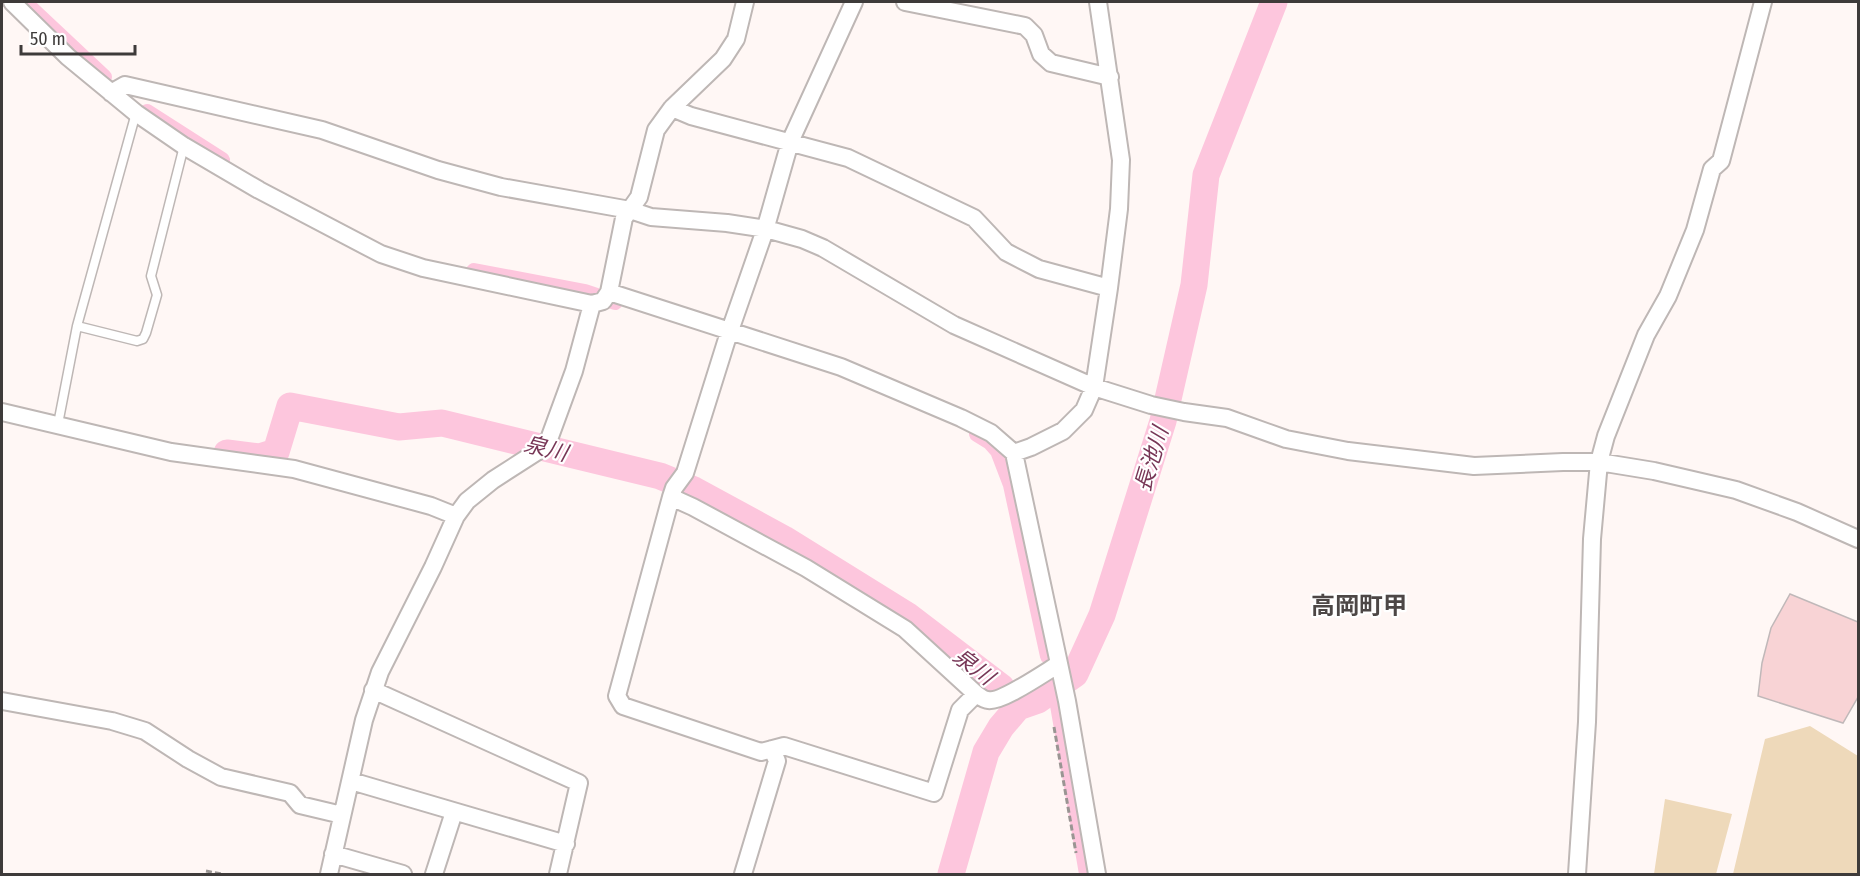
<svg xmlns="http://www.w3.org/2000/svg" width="1860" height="876" font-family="'Fira Sans Condensed','Noto Sans JP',sans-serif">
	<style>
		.green { fill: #eed9ba }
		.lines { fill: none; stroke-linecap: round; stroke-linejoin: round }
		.canal { stroke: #fdc6dd; stroke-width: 16 }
		.river { stroke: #fdc6dd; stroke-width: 27 }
		.building { fill: #f8d3d5; stroke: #c0b8b9; stroke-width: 1.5 }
		.lane-casing { stroke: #beb7b5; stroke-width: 11 }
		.street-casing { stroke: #beb7b5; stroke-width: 20 }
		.path { stroke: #9a9593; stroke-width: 3; stroke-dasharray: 6 3; stroke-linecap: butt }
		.lane { stroke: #fff; stroke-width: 8 }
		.street { stroke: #fff; stroke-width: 16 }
		.labels { text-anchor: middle; stroke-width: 4.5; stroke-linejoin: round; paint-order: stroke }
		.water-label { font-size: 22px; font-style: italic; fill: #783757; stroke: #fff }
		.quarter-label { font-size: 24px; font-weight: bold; fill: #4d4746; stroke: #fff }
	</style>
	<rect width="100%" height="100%" fill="#fff7f5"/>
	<path class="green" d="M1810 726 1858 756V874H1733L1765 739Z
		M1665 799 1732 814 1716 874H1654Z"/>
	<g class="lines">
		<path class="canal" d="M24 2 104 77
			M147 112 222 160
			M474 271 585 292 615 302
			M977 434 990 442 998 451 1011 485 1048 656
			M1054 682 1087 874"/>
		<path class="river" d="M227 453 260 457 276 452 290 406 399 427 442 423 660 476 694 490 784 539 908 616 1001 687
			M951 874 986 752 1001 727 1018 707 1038 700 1075 674 1102 615 1163 421 1194 285 1206 175 1274 2"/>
	</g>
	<path class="building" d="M1790 594 1858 622V697L1843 723 1758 696 1762 663 1771 628Z"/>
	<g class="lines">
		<g class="lane-casing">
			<path id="lane" d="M77 326 137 341 143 339 146 333 157 295 151 276 184 146
				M58 424 77 326 136 113"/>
		</g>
		<g class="street-casing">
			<path id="street" d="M12 2 68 57 136 113 184 146 259 190 381 254 423 268 592 304
				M854 2 790 142 765 230 726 342 685 473 674 488 671 497 617 696 623 706 761 752 784 746 934 793 960 710 976 694
				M905 2 1025 26 1034 35 1041 54 1051 63 1110 77
				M111 93 125 85 322 130 438 170 501 187 630 210 651 217 727 223 766 229 802 239 823 248 954 325 1094 387 1151 405 1184 412 1227 418 1286 439 1348 451 1474 466 1563 462H1599L1654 471 1736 490 1797 512 1858 539
				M672 108 723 59 736 39 745 2
				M609 292 841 367 961 418 991 433 1014 453 1067 701 1097 874
				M2 412 171 452 294 469 431 506 456 516
				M1014 453 1031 447 1063 431 1084 410 1094 387 1109 288 1119 209 1121 160 1098 2
				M671 497 693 507 806 568 905 629 976 694C979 696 984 700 988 700 1001 703 1047 671 1059 664
				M373 690 579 783 558 874
				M2 701 112 721 145 731 188 759 221 777 290 793 300 805 342 815
				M351 781 566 844
				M333 854 403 874
				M329 874 364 720 380 672 433 567 456 516 467 501 493 480 538 451 548 442 574 371 592 304 603 301 609 292 624 218 639 197 656 130 672 108 691 116 848 158 974 218 1006 252 1039 269 1109 288
				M434 874 454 812
				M743 874 777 761 772 749
				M1577 874 1587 722 1592 539 1599 462 1606 436 1646 335 1668 296 1695 230 1712 169 1721 161 1763 2"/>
		</g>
		<path class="path" d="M1054 727 1076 853
			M206 871 222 874"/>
		<use href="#lane" class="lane"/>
		<use href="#street" class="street"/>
	</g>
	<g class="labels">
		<g class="water-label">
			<text transform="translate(546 448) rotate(14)" y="8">泉川</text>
			<text transform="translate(1151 459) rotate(-73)" y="8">長池川</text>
			<text transform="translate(974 666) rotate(37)" y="8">泉川</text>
		</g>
		<g class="quarter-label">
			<text x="1359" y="614">高岡町甲</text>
		</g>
	</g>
	<rect width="1860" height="876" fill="none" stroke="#3e3b3a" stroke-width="6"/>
	<path d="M21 45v9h114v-9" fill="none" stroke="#3e3b3a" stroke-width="3"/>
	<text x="30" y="45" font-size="18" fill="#3e3b3a" stroke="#ffffff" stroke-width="4.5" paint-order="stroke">50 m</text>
</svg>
